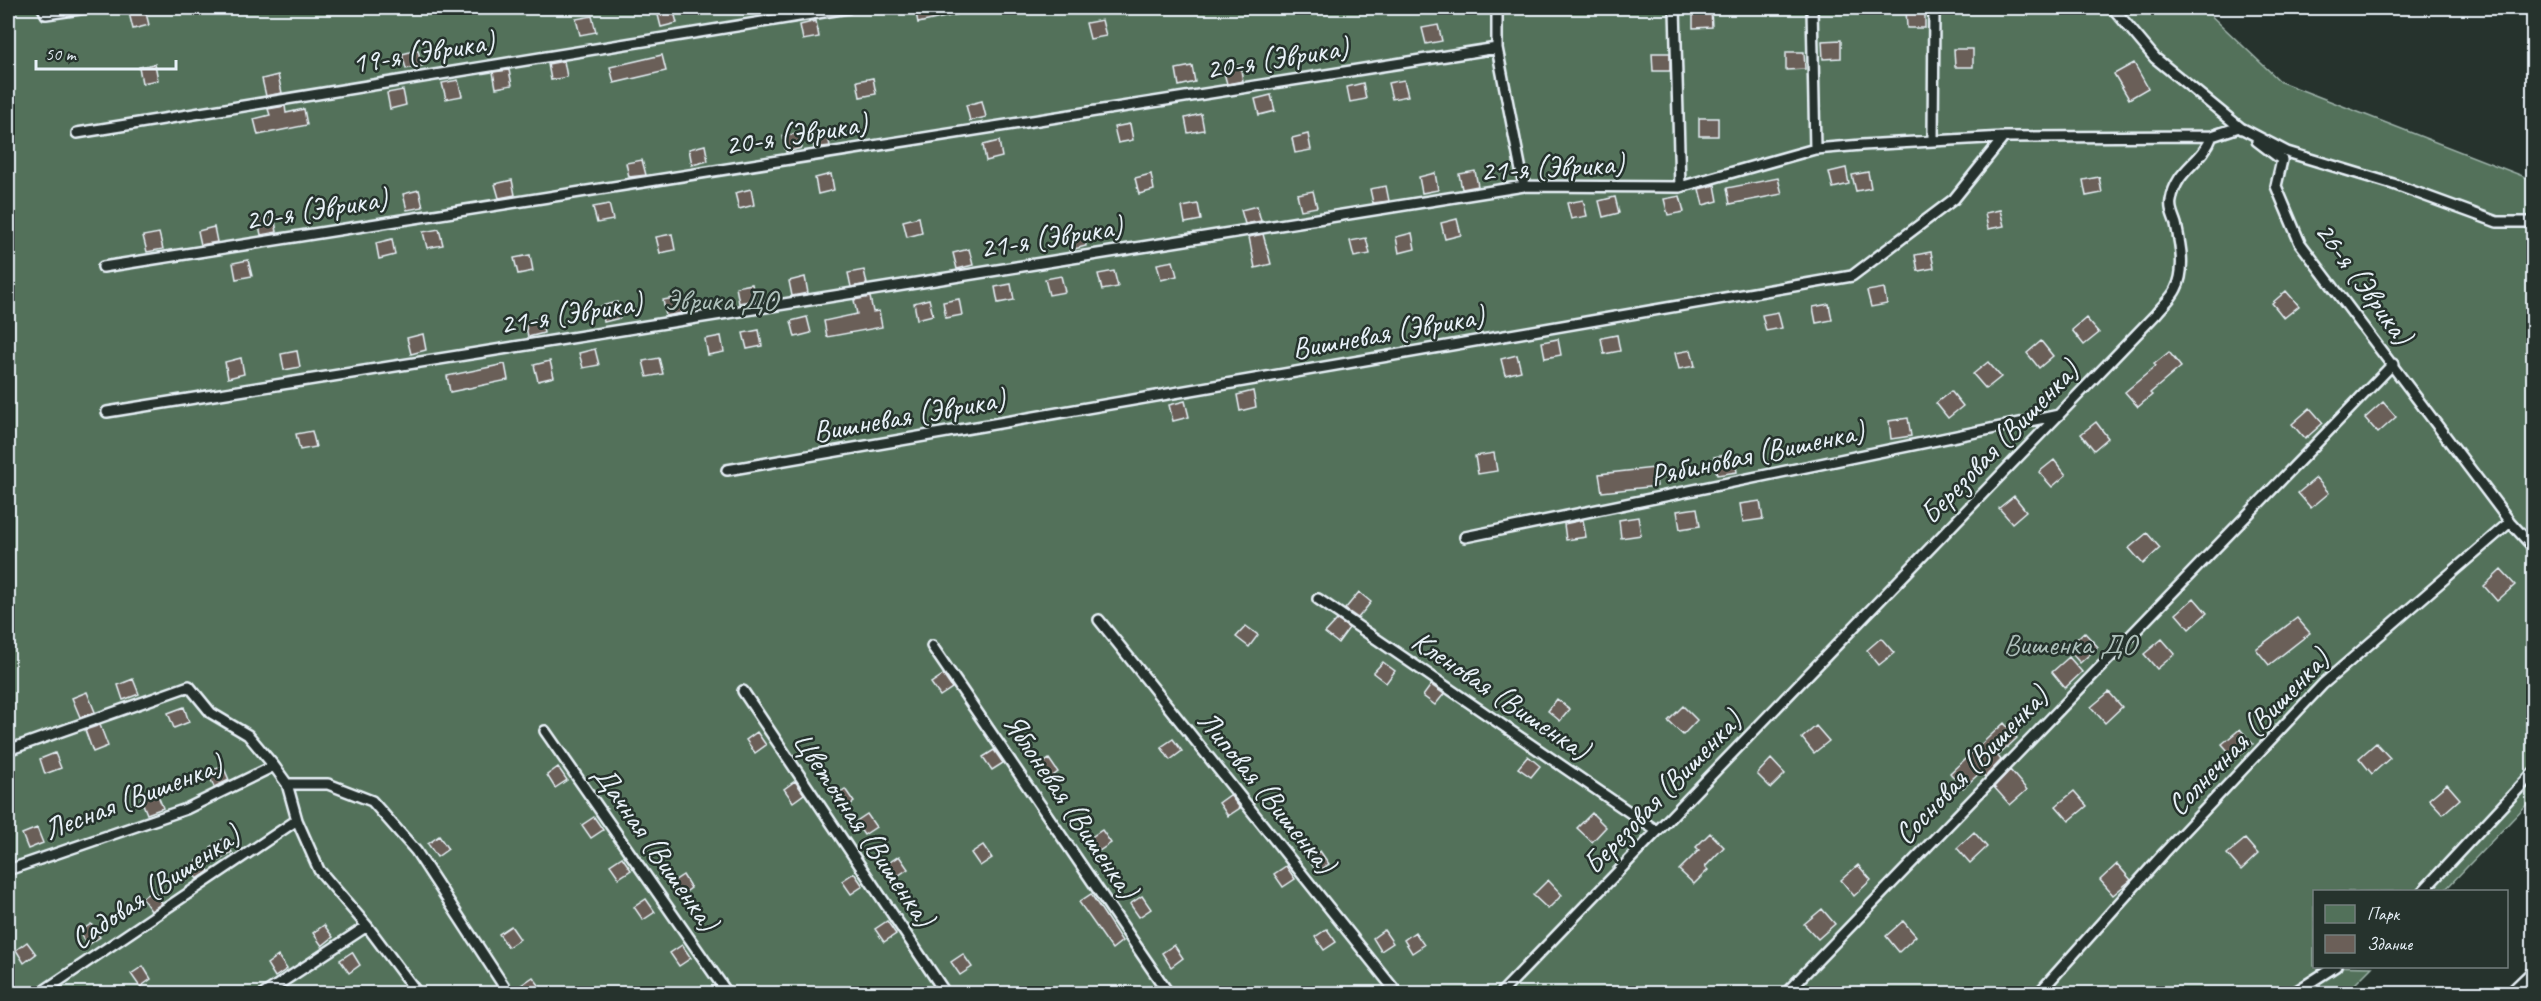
<svg xmlns="http://www.w3.org/2000/svg" width="2541" height="1001" font-family="Caveat,sans-serif">
	<style>
		.green { fill: #52715a; stroke: #9db1a9; stroke-width: 1.5 }
		.building { fill: #6b5f58; stroke: #e8f1f8; stroke-width: 1.5 }
		.lines { fill: none; stroke-linecap: round; stroke-linejoin: round }
		.service-casing { stroke: #e8f1f8; stroke-width: 14 }
		.service { stroke: #26332d; stroke-width: 9 }
		.labels { text-anchor: middle; stroke-width: 5; stroke-linejoin: round; paint-order: stroke }
		.street-label { font-size: 30px; fill: #e8f1f8; stroke: #26332d }
		.park-label { font-size: 30px; fill: #acbeb9; stroke: #26332d }
	</style>
	<rect width="100%" height="100%" fill="#26332d"/>
	<filter id="ink" filterUnits="userSpaceOnUse"><feTurbulence type="fractalNoise" baseFrequency=".0167" numOctaves="2"/><feDisplacementMap in="SourceGraphic" scale="12" xChannelSelector="R" yChannelSelector="G"/><feConvolveMatrix kernelMatrix="1 2 1 2 8 2 1 2 1" color-interpolation-filters="sRGB"/></filter>
	<g filter="url(#ink)">
		<path class="green" d="M8 8H2203L2281 82 2533 180V798L2444 891 2314 892V966L2372 967 2346 993H8Z"/>
		<path class="building" d="M673 8 677 23 661 27 657 11Z
			M915 8H959L960 14 918 23Z
			M145 9 149 25 133 29 129 13Z
			M1693 10H1711L1712 27 1693 28Z
			M1906 10H1925V28H1907Z
			M592 16 596 32 580 35 576 19Z
			M1102 20 1106 36 1090 39 1086 23Z
			M816 21 819 37 803 40 800 25Z
			M1438 25 1442 41 1426 44 1422 28Z
			M1841 40V58L1823 59 1822 41Z
			M1954 49H1973V67H1955Z
			M418 50 422 66 406 69 402 54Z
			M1786 52H1804L1805 69 1786 70Z
			M1652 53H1670V71H1653Z
			M662 55 666 71 614 83 610 67Z
			M564 61 567 77 551 80 548 64Z
			M2134 63 2148 88 2129 99 2114 74Z
			M155 64 158 80 142 83 139 67Z
			M1240 65 1243 81 1227 84 1223 69Z
			M1192 66 1195 82 1179 86 1176 69Z
			M509 70 512 85 496 88 493 72Z
			M278 75 282 93 266 96 262 79Z
			M873 78 876 94 860 97 857 81Z
			M458 80 462 96 446 99 442 83Z
			M1404 80 1408 96 1392 99 1388 83Z
			M1363 83 1366 99 1350 102 1347 87Z
			M403 90 406 105 390 109 387 93Z
			M1271 95 1275 111 1259 115 1255 99Z
			M982 101 986 117 970 121 966 105Z
			M285 106 286 113 304 109 307 125 258 135 254 119 270 115 268 109Z
			M1201 114 1204 130 1188 133 1185 118Z
			M1699 118H1718V136H1699Z
			M1130 124 1133 140 1118 143 1114 127Z
			M827 131 830 146 814 148 811 135Z
			M799 133 802 148 786 152 783 136Z
			M1308 134 1311 150 1295 153 1292 138Z
			M999 141 1002 157 986 161 983 145Z
			M705 145 708 161 692 165 689 149Z
			M642 160 646 175 629 177 626 163Z
			M1846 168 1849 184 1833 188 1829 172Z
			M1475 171 1478 186 1462 189 1459 174Z
			M1868 172 1871 188 1856 191 1852 175Z
			M1435 173 1438 190 1422 193 1419 177Z
			M831 174 834 190 818 194 815 178Z
			M1151 174 1154 190 1139 194 1135 178Z
			M2099 177 2102 193 2086 196 2083 180Z
			M1778 178 1782 194 1730 204 1727 188Z
			M512 180 515 195 499 198 495 184Z
			M1715 185 1718 201 1703 205 1699 189Z
			M1386 186 1389 201 1373 203 1370 189Z
			M751 189 754 205 739 209 735 193Z
			M419 190 423 207 407 210 403 194Z
			M1313 191 1317 207 1301 210 1297 194Z
			M1680 196 1684 212 1668 215 1664 199Z
			M1615 197 1619 213 1603 217 1599 201Z
			M1583 200 1587 216 1571 219 1567 203Z
			M609 204 613 220 597 223 593 207Z
			M1198 204 1201 220 1185 223 1182 207Z
			M1257 206 1261 221 1245 224 1241 210Z
			M2000 210 2004 226 1988 229 1985 213Z
			M274 216 277 232 261 235 258 220Z
			M919 217 922 233 907 237 903 221Z
			M1457 219 1461 235 1445 239 1441 223Z
			M214 227 217 242 201 245 198 231Z
			M439 229 443 245 427 248 423 232Z
			M1083 230 1086 246 1070 250 1067 234Z
			M159 233 163 249 147 252 143 236Z
			M1412 233 1415 249 1399 253 1396 237Z
			M672 234 675 250 660 253 656 237Z
			M1263 234 1271 264 1255 268 1249 237Z
			M1366 238 1370 254 1354 257 1350 241Z
			M392 239 395 255 379 259 376 243Z
			M969 249 973 265 957 269 953 253Z
			M1931 252 1934 268 1918 271 1915 255Z
			M530 255 533 271 518 274 514 258Z
			M248 260 252 276 236 279 233 263Z
			M1173 261 1177 276 1161 280 1157 264Z
			M864 270 867 284 851 287 848 273Z
			M1114 271 1118 287 1102 290 1098 274Z
			M1061 276 1065 292 1049 295 1045 279Z
			M805 277 808 293 792 296 789 281Z
			M752 284 755 300 739 303 736 287Z
			M1011 284 1014 300 998 303 995 287Z
			M1884 288 1887 304 1871 307 1867 291Z
			M2286 291 2299 306 2284 318 2272 303Z
			M679 297 682 313 666 316 663 300Z
			M870 297 873 312 879 311 882 327 827 337 824 321 857 314 854 300Z
			M929 299 933 315 917 319 914 303Z
			M959 299 962 315 946 318 943 302Z
			M617 302 620 318 604 322 601 306Z
			M1829 304 1832 320 1816 323 1813 307Z
			M1778 312 1782 328 1766 331 1762 315Z
			M807 317 811 333 795 337 791 321Z
			M541 318 544 333 528 337 525 321Z
			M2086 318 2099 333 2084 345 2072 330Z
			M759 330 762 346 747 349 743 333Z
			M423 334 426 350 411 354 407 338Z
			M1617 335 1620 351 1604 354 1601 338Z
			M721 336 724 352 708 355 705 339Z
			M1558 339 1561 355 1545 358 1542 342Z
			M2041 341 2053 356 2039 368 2027 353Z
			M595 349 599 365 583 368 579 353Z
			M1691 350 1695 366 1679 369 1675 353Z
			M297 351 300 367 284 370 281 354Z
			M2169 352 2181 367 2150 393 2152 395 2138 407 2125 392 2156 366 2154 364Z
			M1517 355 1521 371 1505 375 1501 359Z
			M241 358 244 374 228 378 225 362Z
			M659 358 663 374 647 377 643 361Z
			M550 361 554 377 538 381 534 365Z
			M1988 362 2001 377 1986 389 1973 374Z
			M505 364 508 380 450 392 447 376Z
			M1253 391 1256 407 1240 411 1237 395Z
			M1951 391 1963 406 1948 418 1936 403Z
			M1185 401 1189 417 1173 421 1169 405Z
			M2383 402 2396 417 2378 433 2365 418Z
			M2310 408 2323 423 2305 439 2292 424Z
			M1908 418 1911 436 1891 439 1889 421Z
			M2096 422 2108 438 2094 450 2081 434Z
			M312 431 316 447 300 450 296 434Z
			M1494 453 1497 471 1478 474 1475 456Z
			M1734 454 1737 472 1717 475 1714 457Z
			M2054 460 2066 475 2052 487 2039 472Z
			M1654 468 1657 486 1602 492 1599 474Z
			M2316 478 2329 493 2311 508 2298 493Z
			M2014 496 2026 511 2012 523 1999 508Z
			M1760 501 1763 519 1743 522 1740 504Z
			M1697 508 1700 526 1680 529 1677 511Z
			M1638 517 1641 535 1621 538 1619 520Z
			M1583 520 1586 537 1566 540 1564 524Z
			M2147 533 2160 548 2143 564 2129 548Z
			M2501 570 2515 585 2497 601 2484 586Z
			M1359 592 1371 602 1358 618 1345 609Z
			M2194 598 2207 613 2189 629 2176 614Z
			M2297 618 2310 633 2269 665 2256 649Z
			M1337 620 1349 628 1338 643 1325 633Z
			M1246 626 1258 635 1249 647 1236 637Z
			M2084 632 2098 647 2080 663 2067 648Z
			M1881 638 1894 653 1879 665 1867 650Z
			M2162 639 2175 654 2157 669 2144 654Z
			M2069 657 2082 672 2065 688 2052 672Z
			M1383 662 1395 671 1386 683 1373 673Z
			M943 675 952 688 940 696 931 683Z
			M133 679 139 694 123 700 118 685Z
			M1431 685 1444 694 1435 705 1423 696Z
			M87 692 95 712 80 717 72 698Z
			M2109 692 2122 707 2105 723 2091 707Z
			M1557 699 1570 709 1560 721 1548 711Z
			M1683 706 1697 720 1683 735 1668 721Z
			M184 707 189 722 174 728 168 713Z
			M2004 723 2017 738 1998 756 2001 760 1985 777 1981 772 1963 788 1950 773Z
			M100 725 108 746 93 752 85 730Z
			M1816 726 1829 741 1814 753 1802 738Z
			M2240 729 2253 744 2235 759 2222 744Z
			M757 732 766 745 755 753 746 740Z
			M1173 739 1182 751 1170 760 1161 747Z
			M2376 743 2390 758 2372 774 2359 758Z
			M994 750 1003 763 992 770 983 757Z
			M55 753 61 768 45 774 40 759Z
			M1528 756 1540 766 1531 777 1518 768Z
			M1049 759 1058 772 1047 780 1038 767Z
			M1771 759 1785 774 1771 788 1757 774Z
			M223 766 229 780 214 787 208 772Z
			M558 767 567 780 555 788 547 775Z
			M2010 770 2027 790 2010 805 1994 787Z
			M795 781 804 794 793 802 784 789Z
			M2447 784 2460 799 2443 814 2429 799Z
			M845 789 854 802 842 810 833 797Z
			M2074 791 2087 806 2069 821 2056 806Z
			M157 793 163 808 147 814 141 799Z
			M1230 795 1240 808 1228 816 1219 803Z
			M1592 813 1606 827 1592 842 1577 828Z
			M867 814 876 827 864 835 855 822Z
			M594 817 603 830 591 838 582 825Z
			M37 828 43 843 28 849 22 834Z
			M1102 830 1111 843 1099 851 1090 838Z
			M1974 832 1987 847 1970 863 1957 848Z
			M1710 833 1724 847 1705 867 1708 870 1694 884 1679 870 1699 850 1696 847Z
			M439 836 448 849 437 857 428 844Z
			M223 839 232 852 220 860 211 847Z
			M2245 839 2258 854 2241 870 2227 854Z
			M983 845 992 858 980 866 971 853Z
			M1320 851 1329 864 1317 872 1308 859Z
			M899 856 908 869 896 877 887 864Z
			M622 857 631 870 619 878 610 865Z
			M200 859 209 871 197 879 188 867Z
			M2117 864 2131 880 2113 895 2100 880Z
			M1858 865 1871 880 1854 896 1841 880Z
			M1286 866 1295 879 1283 887 1274 874Z
			M854 873 863 886 851 894 842 881Z
			M683 875 691 888 680 896 671 883Z
			M1548 880 1562 895 1548 909 1533 895Z
			M153 890 162 903 151 911 142 898Z
			M1091 894 1122 941 1112 949 1079 902Z
			M1142 896 1151 909 1139 917 1130 904Z
			M646 899 655 912 643 920 634 907Z
			M1822 909 1835 924 1818 939 1804 924Z
			M887 921 896 934 884 942 875 929Z
			M1903 921 1916 936 1899 952 1886 936Z
			M91 924 100 937 88 945 79 932Z
			M324 925 333 937 322 946 313 933Z
			M511 926 520 939 508 947 499 934Z
			M1327 929 1336 942 1324 950 1315 937Z
			M1384 930 1393 943 1381 951 1373 938Z
			M1415 932 1424 945 1412 953 1404 940Z
			M27 942 36 954 24 963 16 950Z
			M682 945 691 958 679 966 670 953Z
			M1174 945 1183 958 1171 967 1162 953Z
			M352 952 360 965 349 973 340 960Z
			M963 954 972 967 960 975 951 962Z
			M278 956 287 969 275 977 267 964Z
			M143 966 151 979 140 987 131 974Z
			M533 977 545 993H516L514 990Z"/>
		<g class="lines">
			<g class="service-casing">
				<path id="service" d="M43 8 46 14 87 8
					M1497 8V48L1524 186
					M1675 8 1680 187
					M1812 8 1815 149
					M2113 8 2155 58 2242 129
					M77 133 848 8
					M1933 140 1934 8
					M2257 141 2282 160 2276 186 2300 243 2510 522 2534 548
					M103 267 1497 48
					M107 412 1524 186 1680 187 1815 149 1862 145 2004 137 2212 136
					M727 470 1852 276 1954 199 2004 137
					M1465 537 2059 415
					M1318 599 1657 831
					M1099 620 1398 994
					M932 646 1169 994
					M743 691 946 994
					M545 731 728 994
					M8 750 189 686 211 713 248 735 274 766 287 784 297 820 319 870 367 926 418 994
					M287 784H328L372 801 416 851 509 994
					M8 870 186 809 274 766
					M2422 892 2534 772
					M39 994 297 820
					M264 994 367 926
					M1500 994 2156 314C2162 306 2172 298 2176 289 2186 270 2180 243 2176 224 2174 217 2169 209 2171 201 2176 168 2202 164 2212 136L2239 127 2287 152 2393 184 2497 222H2534
					M1785 994 2393 364
					M2038 994 2164 853 2323 684 2510 522
					M2292 994 2336 966
					M2509 994 2534 970"/>
			</g>
			<use href="#service" class="service"/>
		</g>
	</g>
	<g class="labels">
		<g class="street-label">
			<text transform="translate(423 52) rotate(-9)" y="10">19-я (Эврика)</text>
			<text transform="translate(1277 58) rotate(-9)" y="10">20-я (Эврика)</text>
			<text transform="translate(796 134) rotate(-9)" y="10">20-я (Эврика)</text>
			<text transform="translate(1552 167) rotate(-3)" y="10">21-я (Эврика)</text>
			<text transform="translate(316 209) rotate(-9)" y="10">20-я (Эврика)</text>
			<text transform="translate(1051 237) rotate(-9)" y="10">21-я (Эврика)</text>
			<text transform="translate(2364 283) rotate(54)" y="10">26-я (Эврика)</text>
			<text transform="translate(571 313) rotate(-9)" y="10">21-я (Эврика)</text>
			<text transform="translate(1388 332) rotate(-10)" y="10">Вишневая (Эврика)</text>
			<text transform="translate(909 415) rotate(-10)" y="10">Вишневая (Эврика)</text>
			<text transform="translate(1999 442) rotate(-46)" y="10">Березовая (Вишенка)</text>
			<text transform="translate(1757 453) rotate(-12)" y="10">Рябиновая (Вишенка)</text>
			<text transform="translate(1501 695) rotate(34)" y="10">Кленовая (Вишенка)</text>
			<text transform="translate(2248 732) rotate(-46)" y="10">Солнечная (Вишенка)</text>
			<text transform="translate(1971 765) rotate(-46)" y="10">Сосновая (Вишенка)</text>
			<text transform="translate(1267 792) rotate(51)" y="10">Липовая (Вишенка)</text>
			<text transform="translate(1662 792) rotate(-46)" y="10">Березовая (Вишенка)</text>
			<text transform="translate(133 797) rotate(-21)" y="10">Лесная (Вишенка)</text>
			<text transform="translate(1071 806) rotate(56)" y="10">Яблоневая (Вишенка)</text>
			<text transform="translate(864 829) rotate(56)" y="10">Цветочная (Вишенка)</text>
			<text transform="translate(656 848) rotate(55)" y="10">Дачная (Вишенка)</text>
			<text transform="translate(155 887) rotate(-34)" y="10">Садовая (Вишенка)</text>
		</g>
		<g class="park-label">
			<text x="721" y="310">Эврика ДО</text>
			<text x="2070" y="654">Вишенка ДО</text>
		</g>
	</g>
	<rect width="2541" height="1001" fill="none" stroke="#26332d" stroke-width="30"/>
	<rect x="15" y="15" width="2511" height="971" fill="none" stroke="#e8f1f8" stroke-width="2" filter="url(#ink)"/>
	<rect x="2313" y="890" width="195" height="78" fill="#26332d" stroke="#747f7e" stroke-width="1.5"/>
	<rect x="2325" y="905" width="30" height="18" fill="#52715a" stroke="#747f7e" stroke-width="1.5"/>
	<text x="2367" y="920" font-size="18" fill="#e8f1f8">Парк</text>
	<rect x="2325" y="935" width="30" height="18" fill="#6b5f58" stroke="#747f7e" stroke-width="1.5"/>
	<text x="2367" y="950" font-size="18" fill="#e8f1f8">Здание</text>
	<path d="M36 60v9h140v-9" fill="none" stroke="#e8f1f8" stroke-width="3"/>
	<text x="45" y="60" font-size="18" fill="#e8f1f8" stroke="#26332d" stroke-width="4.5" paint-order="stroke">50 m</text>
</svg>
